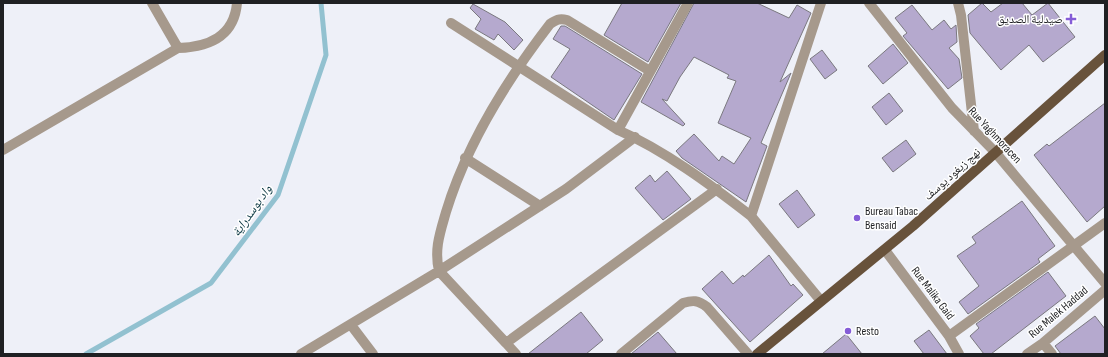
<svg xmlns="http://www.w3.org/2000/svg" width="1108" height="357" font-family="'Sofia Sans Condensed','Noto Naskh Arabic',sans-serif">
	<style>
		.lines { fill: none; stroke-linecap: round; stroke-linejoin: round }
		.stream { stroke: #92c1d0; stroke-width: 5 }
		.building { fill: #b5a9ce; stroke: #7a787f }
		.minor { stroke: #a6998c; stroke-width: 10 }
		.major { stroke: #68523b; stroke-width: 10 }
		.poi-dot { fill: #855dd7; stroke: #fff; stroke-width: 1.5 }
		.labels { text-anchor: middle; stroke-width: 3; stroke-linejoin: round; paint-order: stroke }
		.poi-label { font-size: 12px; fill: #1f2023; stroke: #fff; text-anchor: start }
		.street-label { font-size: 12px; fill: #1f2023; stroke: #fff }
		.water-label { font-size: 13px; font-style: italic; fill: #083540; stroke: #fff }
	</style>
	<rect width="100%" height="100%" fill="#eef0f8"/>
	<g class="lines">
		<path class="stream" d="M86 354 211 283 278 195 326 55 321 3"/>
	</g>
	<path class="building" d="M622 3H681L648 62 604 35Z
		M694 3H757L789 18 797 5 811 13 780 82 791 73 761 143 767 146 746 202 682 158 676 151 694 134 719 161 722 156 734 164 751 138 718 123 736 81 727 78 729 75 694 57 680 77 667 101 662 99 685 124 683 126 641 102Z
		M982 3 991 12 1003 3H1022L1032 15 1048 3 1075 37 1043 62 1029 45 1001 70 970 33 968 15Z
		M473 4 505 22 523 40 514 50 498 34 494 40 475 29 481 19 470 8Z
		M912 5 932 30 944 20 951 29 956 25 957 42 949 48 959 59 962 78 948 89 903 36 907 33 895 18Z
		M561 26H565L642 74 614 120 551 77 570 49 553 39Z
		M893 44 908 63 883 84 868 66Z
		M822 50 837 70 825 79 810 59Z
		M889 93 903 111 886 125 872 107Z
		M1105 103V206L1087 222 1034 155 1047 144 1049 146Z
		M906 140 916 154 893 172 882 158Z
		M667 171 691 199 663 220 635 188 650 175 655 182Z
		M797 190 815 215 798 228 779 204Z
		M1022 201 1055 246 1038 259 1040 262 968 314 959 302 979 286 957 256 976 243 972 237Z
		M769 255 791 286 793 284 803 295 750 342 702 289 722 271 733 284 743 275 744 277Z
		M1048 272 1066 296 991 354H984L970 336 979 328 976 324Z
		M581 312 603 340 586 354H528Z
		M1095 316 1105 329V354H1061L1055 346Z
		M929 330 947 354H924L914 341Z
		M658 332 677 354H631Z
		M846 334 862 354H822Z"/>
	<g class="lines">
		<path class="minor" d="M821 3 751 216 821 301
			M869 3 952 108 995 152 1105 283
			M958 3 961 15 974 131
			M451 23 618 130C664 150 711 185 751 216
			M178 48C208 47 234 37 237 3
			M618 130 688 3
			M3 150 178 48 152 3
			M465 158 540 206
			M885 250 949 336 959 354
			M351 325 373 354
			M949 336 1105 223
			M506 343 439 271C434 249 440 233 446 212 467 143 506 81 550 24 556 20 559 18 567 20L650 71
			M1043 343 1052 354
			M301 354 439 271 566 189 635 137
			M516 354 506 343 717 189
			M621 354 683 303C693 300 698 300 707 307L748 354
			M1027 354 1043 343 1105 290"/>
		<path class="major" d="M757 354 913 226 1105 55"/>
	</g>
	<g class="poi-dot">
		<path d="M1069 13h4v4h4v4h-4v4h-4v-4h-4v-4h4z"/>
		<circle cx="857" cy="218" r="4"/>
		<circle cx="848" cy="331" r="4"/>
	</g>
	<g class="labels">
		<g class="poi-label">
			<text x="1063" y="23" text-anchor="end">صيدلية الصديق</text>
			<text x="865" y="215">Bureau Tabac<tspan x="865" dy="14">Bensaid</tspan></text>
			<text x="856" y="335">Resto</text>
		</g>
		<g class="street-label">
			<text transform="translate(995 135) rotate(47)" y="4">Rue Yaghmoracen</text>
			<text transform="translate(952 174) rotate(-42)" y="4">نهج زيغود يوسف</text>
			<text transform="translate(933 293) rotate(53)" y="4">Rue Malika Gaid</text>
			<text transform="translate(1058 312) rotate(-40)" y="4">Rue Malek Haddad</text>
		</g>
		<g class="water-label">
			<text transform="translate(251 210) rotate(-55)" y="5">واد بوسدراية</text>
		</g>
	</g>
	<rect width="1108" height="357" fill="none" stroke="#1f2023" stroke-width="8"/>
</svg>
